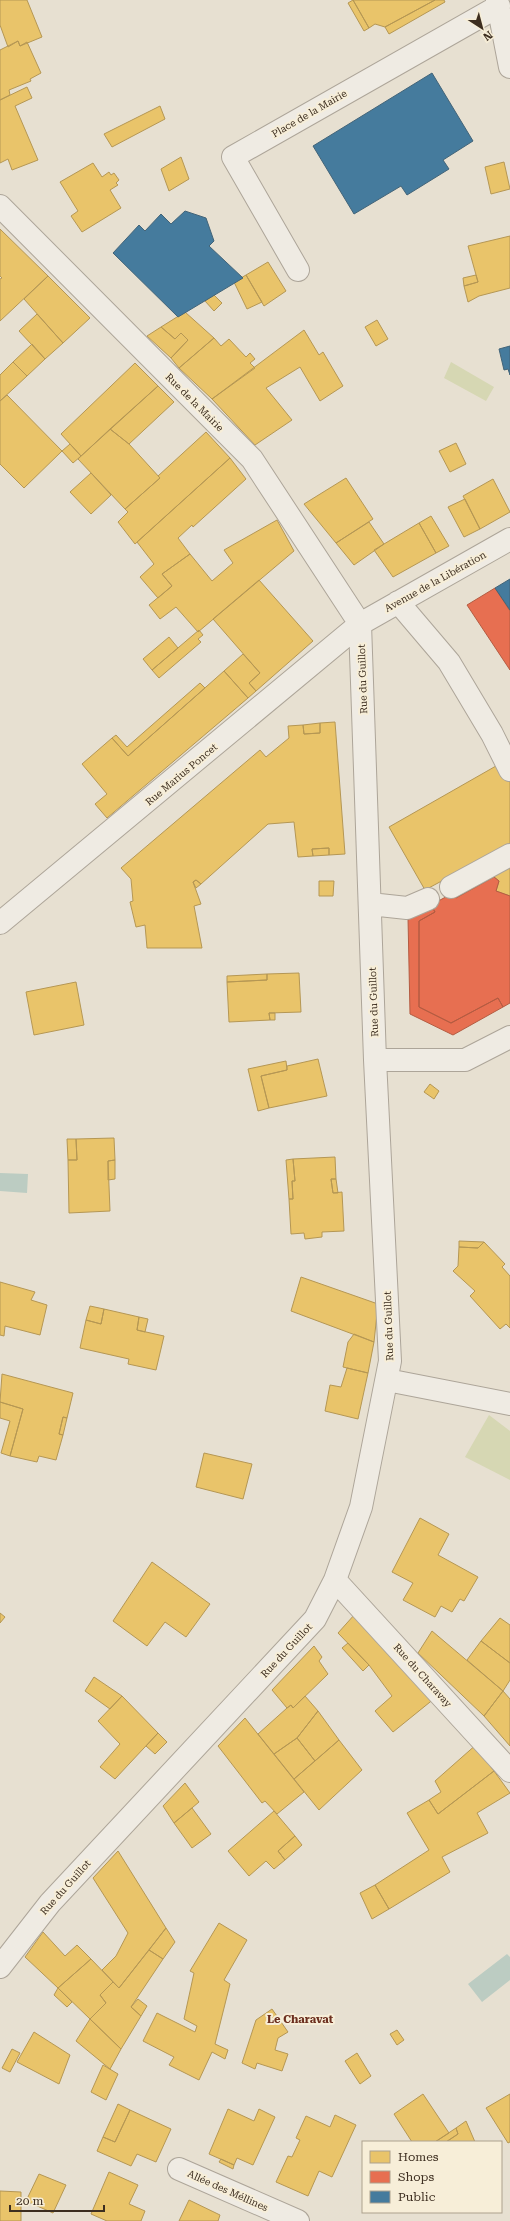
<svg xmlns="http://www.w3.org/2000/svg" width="510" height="2221" font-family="'Roboto Serif',serif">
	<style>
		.green { fill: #d6d7b3 }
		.water { fill: #bcccc2 }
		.homes { fill: #e9c46a; stroke: #b59754 }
		.shops { fill: #e76f51; stroke: #b45c42 }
		.public { fill: #457b9d; stroke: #436478 }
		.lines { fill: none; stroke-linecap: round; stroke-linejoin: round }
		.minor-casing { stroke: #ada599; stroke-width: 24 }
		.minor { stroke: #efebe3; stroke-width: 22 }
		.labels { text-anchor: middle; stroke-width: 4; stroke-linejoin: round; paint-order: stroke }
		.street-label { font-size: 10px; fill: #3d2e20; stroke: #f7eed8 }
		.neighbourhood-label { font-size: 11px; font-weight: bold; fill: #6b2e1e; stroke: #f7eed8 }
	</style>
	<rect width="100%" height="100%" fill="#e7e0d1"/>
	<path class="green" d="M451 362 494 387 486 401 444 378Z
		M489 1415 510 1431V1480L465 1457Z"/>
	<path class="water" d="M0 1173 28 1174 27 1193 0 1191Z
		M507 1954 510 1957V1980L482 2002 468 1984Z"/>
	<path class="homes" d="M0 0H27L42 37 20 46 18 41 8 47 0 25Z
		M353 0 369 28 364 31 348 3Z
		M353 0H435L385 27 375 24 369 28Z
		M435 0H444L445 2 389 34 385 27Z
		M18 41 20 46 27 42 41 73 30 79 31 81 9 90 10 95 0 100V50Z
		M27 87 32 98 15 106 38 160 12 170 8 159 0 163V100Z
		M160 106 165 119 112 147 104 134Z
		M181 157 189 179 169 191 161 169Z
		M504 162 510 189 491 194 485 167Z
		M93 163 102 177 109 172 111 175 114 173 119 180 116 183 118 185 110 190 121 208 82 232 71 216 78 211 60 182Z
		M0 229 48 276 0 321V279L2 278 0 276Z
		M510 236V288L479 296 468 302 464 286 478 282 468 246Z
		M268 262 286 291 264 306 246 275Z
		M246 275 262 302 247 309 234 282Z
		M476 275 478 282 464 286 463 278Z
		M48 276 90 318 63 343 24 299Z
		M214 295 222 303 214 311 205 301Z
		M185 312 214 338 179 368 171 358 188 340 181 333 175 339 161 327Z
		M37 314 63 343 45 359 19 331Z
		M377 320 388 339 376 346 365 327Z
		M161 327 175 339 181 333 188 340 171 358 147 336Z
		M304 330 319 355 323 352 343 386 320 401 300 367 266 388 292 420 255 445 212 399Z
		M214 338 221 346 229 339 246 357 250 353 255 359 250 363 255 368 212 399 179 368Z
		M32 344 45 359 27 376 13 362Z
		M13 362 27 376 0 401V375Z
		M135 363 158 386 81 456 61 434Z
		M158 386 174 402 129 444 110 429Z
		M7 395 62 451 24 488 0 464V401Z
		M110 429 129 444 160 478 125 509 78 459Z
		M206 432 230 458 135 544 118 522 128 512 125 509 160 478 158 476Z
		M456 443 466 464 450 472 439 451Z
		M70 444 81 456 73 463 62 451Z
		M230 458 246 479 193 527 192 525 178 538 190 554 162 574 172 586 158 598 140 577 154 564 137 542Z
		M91 473 111 495 91 514 70 492Z
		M346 478 373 519 336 543 304 504Z
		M493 479 510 512 480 529 463 496Z
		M465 499 480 529 464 537 448 507Z
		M431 516 449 546 436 553 419 523Z
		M277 520 294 551 198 632 176 607 160 619 149 605 172 586 162 574 190 554 212 581 233 563 224 550Z
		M369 522 384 544 354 565 336 543Z
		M419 523 436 553 393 577 374 550Z
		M259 580 313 641 256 691 249 683 260 673 213 619Z
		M199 630 203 635 198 639 201 642 159 678 152 670Z
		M169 637 178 648 152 670 143 659Z
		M243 654 260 673 249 683 256 691 248 698 224 671Z
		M224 671 248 698 107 818 95 804 107 794 82 764 112 738 128 756Z
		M200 683 205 688 128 756 112 738 116 735 127 747Z
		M335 722 345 854 329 855V848L312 849 313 856 298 857 294 822 268 824 201 884 196 880 193 882 201 904 194 906 202 948H147L145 925 136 927 130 902 133 901 131 879 121 868 260 750 266 757 289 738 288 726 303 725 304 734 320 733V723Z
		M320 723V733L304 734 303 725Z
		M510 758V844L425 890 389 827Z
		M329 848V855L313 856 312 849Z
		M503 866 510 868V896L496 891 499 881 494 877 456 898 453 893Z
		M196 880 201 884 196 888 193 882Z
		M319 881H334L333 896H319Z
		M299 973 301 1012 269 1013 270 1020 229 1022 227 982 267 980V974Z
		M267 974V980L227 982V976Z
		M76 982 84 1025 34 1035 26 992Z
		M269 1013H275V1020H270Z
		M318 1059 327 1096 269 1108 261 1076 287 1070V1066Z
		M286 1061 287 1070 261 1076 269 1108 258 1111 248 1069Z
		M430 1084 439 1091 434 1099 424 1092Z
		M114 1138 115 1160 108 1161 110 1211 69 1213 68 1160H77L76 1139Z
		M67 1139H76L77 1160H68Z
		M335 1157 336 1179H331L333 1193 342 1192 344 1231 322 1232V1237L305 1239 304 1233 291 1234 289 1199H293L292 1181H295L293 1159Z
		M293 1159 295 1181H292L293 1199H289L286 1160Z
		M115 1160V1179L108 1180V1161Z
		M331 1179H336L338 1193H333Z
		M459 1241 484 1242 478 1248 459 1247Z
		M484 1242 505 1264 502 1267 510 1276V1328L506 1324 500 1329 470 1296 475 1291 453 1271 458 1266 459 1247 478 1248Z
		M301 1277 378 1304 374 1342 291 1311Z
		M0 1282 35 1292 31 1300 47 1305 40 1335 5 1326 4 1336 0 1335Z
		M90 1306 104 1309 101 1324 86 1320Z
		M104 1309 139 1317 137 1330 164 1336 156 1370 128 1364 129 1359 80 1348 86 1320 101 1324Z
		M139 1317 148 1319 145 1332 137 1330Z
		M354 1334 374 1342 368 1373 343 1367 348 1342Z
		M347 1368 368 1373 358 1419 325 1411 330 1385 341 1387Z
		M2 1374 73 1393 67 1418 63 1417 59 1434 63 1435 56 1460 39 1456 37 1462 10 1456 23 1409 0 1402Z
		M0 1402 23 1409 10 1456 1 1453 10 1421 0 1418Z
		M63 1417 67 1418 63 1435 59 1434Z
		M204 1453 252 1464 243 1499 196 1487Z
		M420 1518 449 1534 438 1555 478 1577 464 1601 460 1599 452 1612 441 1606 435 1617 403 1600 413 1583 392 1572Z
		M152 1562 210 1604 186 1637 165 1622 147 1646 113 1621Z
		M0 1613 5 1617 0 1623Z
		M355 1614 435 1698 393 1732 375 1711 392 1696 369 1665 338 1633Z
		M500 1618 510 1625V1663L481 1641Z
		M432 1631 503 1691 484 1716 418 1653Z
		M481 1641 510 1663V1680L503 1691 467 1660Z
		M348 1643 369 1665 363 1671 342 1648Z
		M314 1646 322 1657 319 1661 328 1674 293 1708 291 1705 287 1708 272 1690Z
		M94 1677 122 1696 110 1709 85 1691Z
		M503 1691 510 1699V1746L484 1716Z
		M122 1696 158 1733 115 1779 100 1767 120 1744 98 1721Z
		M305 1696 318 1711 297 1738 274 1754 258 1734 287 1708 291 1705 293 1708Z
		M318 1711 339 1740 315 1761 297 1738Z
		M245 1718 304 1792 277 1814 265 1801 262 1803 218 1746Z
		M158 1733 167 1742 155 1754 146 1746Z
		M297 1738 315 1761 294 1779 274 1754Z
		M339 1740 362 1770 319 1810 294 1779Z
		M478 1743 483 1757 494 1771 438 1814 429 1800 441 1792 435 1781Z
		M494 1771 510 1793 477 1813 488 1833 442 1857 450 1872 389 1909 375 1885 429 1850 407 1813 429 1800 438 1814Z
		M185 1783 199 1802 174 1823 163 1806Z
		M192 1808 211 1834 192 1848 174 1823Z
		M274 1811 295 1836 278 1851 285 1860 274 1869 266 1861 249 1876 228 1851Z
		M295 1836 302 1845 285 1860 278 1851Z
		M118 1851 166 1928 119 1988 102 1970 116 1956 128 1933 93 1878Z
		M375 1885 389 1909 372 1919 360 1893Z
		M219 1923 247 1940 224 1980 230 1984 215 2044 228 2050 225 2059 212 2052 199 2080 169 2065 174 2057 143 2041 157 2013 195 2032 197 2026 184 2019 194 1973 190 1971Z
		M166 1928 175 1942 163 1959 149 1950Z
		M43 1932 65 1956 77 1945 91 1959 58 1988 25 1957Z
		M149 1950 163 1959 131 2007 141 2016 121 2049 90 2019 106 2003 100 1995 113 1982 119 1988Z
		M91 1959 113 1982 100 1995 106 2003 90 2019 58 1988Z
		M58 1988 72 2002 67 2007 54 1995Z
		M138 1999 147 2006 141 2016 131 2007Z
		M272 2009 288 2032 278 2038 275 2050 288 2054 282 2071 257 2063 255 2069 242 2063 256 2020Z
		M90 2019 121 2049 110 2069 76 2041Z
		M397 2030 404 2040 397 2045 390 2034Z
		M34 2032 70 2055 59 2084 17 2062Z
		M12 2049 20 2053 10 2072 2 2068Z
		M357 2053 371 2076 360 2084 345 2061Z
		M103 2065 118 2074 106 2100 91 2092Z
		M423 2094 449 2133 435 2142H412L394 2114Z
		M510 2094V2142L508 2143 486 2108Z
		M118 2104 130 2110 115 2142 103 2137Z
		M228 2109 254 2121 259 2109 275 2117 253 2165 237 2158 234 2165 209 2154Z
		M130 2110 171 2129 156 2162 137 2154 131 2166 97 2151 103 2137 115 2142Z
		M335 2115 356 2125 332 2177 319 2171 308 2196 276 2182 288 2156 292 2157 300 2140 296 2138 306 2116 330 2127Z
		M466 2121 475 2142H446L458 2134 456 2128Z
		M456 2128 458 2134 446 2142H435Z
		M221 2159 234 2165 233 2169 219 2162Z
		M109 2172 138 2185 129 2204 145 2211 141 2221H107L91 2214Z
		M39 2174 66 2185 53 2213 26 2201Z
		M0 2191 21 2192V2221H0Z
		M189 2200 220 2215 218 2221H179Z"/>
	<path class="shops" d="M495 588 510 611V670L467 605Z
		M494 877 499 881 496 891 510 896V1003L503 1007 498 998 451 1023 419 1007V921L435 912 431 905 453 893 456 898Z
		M431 905 435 912 419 921V1007L451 1023 498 998 503 1007 453 1035 410 1014 408 918Z"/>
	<path class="public" d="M432 73 473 141 443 160 449 169 407 195 401 186 354 214 313 146Z
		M185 211 206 218 214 241 209 246 243 278 178 317 113 253 139 225 145 231 161 214 171 224Z
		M510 346V375L508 369 504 370 499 349Z
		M510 579V610L495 588Z"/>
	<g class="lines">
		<g class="minor-casing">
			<path id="minor" d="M497 0 510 67
				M0 206 252 459 360 624
				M298 270 233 157 499 6
				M398 602 449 662 492 734 510 770
				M451 887 510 855
				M370 904 407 908 428 899
				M0 923 360 624 510 539
				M375 1060H465L510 1037
				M387 1380 510 1404
				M335 1580 510 1771
				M0 1967 50 1903 315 1619 335 1580 361 1507 390 1361 375 1060 360 624
				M179 2169 298 2221"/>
		</g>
		<use href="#minor" class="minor"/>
	</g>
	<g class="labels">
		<g class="street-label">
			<text transform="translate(309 113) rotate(-30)" y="4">Place de la Mairie</text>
			<text transform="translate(195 402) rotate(45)" y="4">Rue de la Mairie</text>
			<text transform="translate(435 581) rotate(-29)" y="4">Avenue de la Libération</text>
			<text transform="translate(362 679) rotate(-92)" y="4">Rue du Guillot</text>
			<text transform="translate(181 774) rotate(-40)" y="4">Rue Marius Poncet</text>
			<text transform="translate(373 1002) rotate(-92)" y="4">Rue du Guillot</text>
			<text transform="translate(388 1326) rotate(-92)" y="4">Rue du Guillot</text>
			<text transform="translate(286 1650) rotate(-47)" y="4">Rue du Guillot</text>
			<text transform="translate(423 1675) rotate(48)" y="4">Rue du Charavay</text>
			<text transform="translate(65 1887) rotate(-48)" y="4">Rue du Guillot</text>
			<text transform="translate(228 2190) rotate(24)" y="4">Allée des Méllines</text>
		</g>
		<g class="neighbourhood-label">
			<text x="300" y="2023">Le Charavat</text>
		</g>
	</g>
	<rect x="362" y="2141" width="140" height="72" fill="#f7eed8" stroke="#ada18e"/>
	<rect x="370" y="2151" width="20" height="12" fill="#e9c46a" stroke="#ada18e"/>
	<text x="398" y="2161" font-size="12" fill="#3d2e20">Homes</text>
	<rect x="370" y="2171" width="20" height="12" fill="#e76f51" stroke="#ada18e"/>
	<text x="398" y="2181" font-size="12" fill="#3d2e20">Shops</text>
	<rect x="370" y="2191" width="20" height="12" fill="#457b9d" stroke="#ada18e"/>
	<text x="398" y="2201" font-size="12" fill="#3d2e20">Public</text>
	<g transform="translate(482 28) rotate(144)" stroke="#f7eed8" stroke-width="3" paint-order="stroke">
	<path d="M0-3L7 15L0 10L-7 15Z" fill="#3d2e20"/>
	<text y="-6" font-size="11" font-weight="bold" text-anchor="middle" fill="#3d2e20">N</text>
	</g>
	<path d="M10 2205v6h94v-6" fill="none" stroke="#3d2e20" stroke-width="2"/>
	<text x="16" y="2205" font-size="12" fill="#3d2e20" stroke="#f7eed8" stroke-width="3" paint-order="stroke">20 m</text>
</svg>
